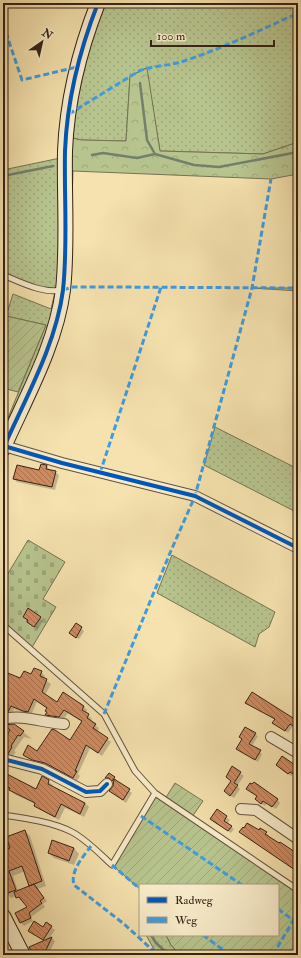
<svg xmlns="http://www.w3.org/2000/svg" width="301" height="958" font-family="'IM FELL Double Pica',serif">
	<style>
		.grass { fill: url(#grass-dots); stroke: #767352 }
		.forest { fill: url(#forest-crowns); stroke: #767352 }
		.cemetery { fill: url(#cemetery-stones); stroke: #767352 }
		.garden { fill: url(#garden-furrows); stroke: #767352 }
		.shadow { fill: #0003; fill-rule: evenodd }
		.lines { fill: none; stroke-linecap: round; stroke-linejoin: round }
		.stream { stroke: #73806c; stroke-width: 2.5 }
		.building { fill: url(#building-back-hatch); stroke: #352216 }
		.lane-casing { stroke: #65523c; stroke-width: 7 }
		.street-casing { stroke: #65523c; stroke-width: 12 }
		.secondary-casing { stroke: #352216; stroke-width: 16 }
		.lane { stroke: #f8ecca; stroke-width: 5 }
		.street { stroke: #f8ecca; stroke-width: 10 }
		.secondary { stroke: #f8ecca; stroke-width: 14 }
		.quiet { stroke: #3e9cdf; stroke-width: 3; stroke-dasharray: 6 3; stroke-linecap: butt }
		.cycleway-casing { stroke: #f8ecca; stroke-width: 6 }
		.cycleway { stroke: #0057b8; stroke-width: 4 }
	</style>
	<defs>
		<pattern id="grass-dots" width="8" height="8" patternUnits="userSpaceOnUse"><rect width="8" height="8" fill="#b7c48e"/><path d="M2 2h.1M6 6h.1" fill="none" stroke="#9ea87a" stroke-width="1.8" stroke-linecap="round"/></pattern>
		<pattern id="forest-crowns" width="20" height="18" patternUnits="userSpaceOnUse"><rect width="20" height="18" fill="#b7c48e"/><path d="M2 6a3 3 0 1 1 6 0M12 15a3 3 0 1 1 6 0" fill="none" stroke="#9ea87a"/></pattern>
		<pattern id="cemetery-stones" width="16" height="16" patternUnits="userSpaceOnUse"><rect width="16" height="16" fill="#b7c48e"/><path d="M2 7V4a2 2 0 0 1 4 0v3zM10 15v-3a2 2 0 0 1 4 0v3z" fill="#9ea87a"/></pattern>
		<pattern id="garden-furrows" width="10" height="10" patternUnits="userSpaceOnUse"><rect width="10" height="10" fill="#b7c48e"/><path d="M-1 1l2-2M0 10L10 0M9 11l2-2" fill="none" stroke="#9ea87a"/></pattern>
		<pattern id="building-back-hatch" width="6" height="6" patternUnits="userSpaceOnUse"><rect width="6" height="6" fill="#d18b61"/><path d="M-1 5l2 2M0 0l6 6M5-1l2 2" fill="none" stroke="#aa714f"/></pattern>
	</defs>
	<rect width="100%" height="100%" fill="#f5e2ae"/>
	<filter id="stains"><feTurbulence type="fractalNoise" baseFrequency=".005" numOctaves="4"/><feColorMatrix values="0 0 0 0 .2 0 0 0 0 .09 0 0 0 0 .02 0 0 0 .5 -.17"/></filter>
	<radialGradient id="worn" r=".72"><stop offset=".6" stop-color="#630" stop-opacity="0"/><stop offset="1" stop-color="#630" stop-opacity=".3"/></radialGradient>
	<path class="grass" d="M92 3H298V142L263 154 160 151 146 68 130 76 126 141 82 140 67 137Z
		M65 157V169L73 171 69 289 61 332 45 367 3 446V430L46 325 6 316 13 294 51 309 55 292 3 275V170Z
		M252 288H298V291Z
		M215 427 298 469V513L204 465Z
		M172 555 275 612 269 627 259 634 255 647 157 593Z
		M146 935H166L171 945 180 955H158L156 953Z"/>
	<path class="forest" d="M147 68 160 151 263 154 298 142V174L271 179 73 171 65 169 67 137 82 140 126 141 130 76Z"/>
	<path class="cemetery" d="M28 540 65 562 43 599 56 607 31 649 3 625V582Z"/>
	<path class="garden" d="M6 316 46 325 18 392 3 388V323Z
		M175 783 203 801 192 817 298 890V955H180L171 945 166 935H278V885H140V889L112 865 155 793 165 799Z"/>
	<path class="shadow" d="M42 465 47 466 50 471 55 472 59 475 55 490 17 482 14 479 40 471Z
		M24 617 40 618 43 621 38 629 31 625Z
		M76 624 84 631 79 639 73 636Z
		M3 635 7 638 3 644Z
		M3 663 7 667 4 673 20 680 41 672 45 676 44 679 51 684 45 695 57 703 64 694 84 707 87 710 86 713 92 719 90 721 99 728 97 732 111 742 102 756 90 748 78 774 80 776 77 781 50 767 36 763 24 755 38 752 70 741 82 722 68 713 63 720 50 718 46 715 48 709 37 702 31 715 14 709 12 715 3 718Z
		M249 705 294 719 298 717V729L293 726 288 733 274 723 276 720Z
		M14 725 32 739 24 737 14 751 16 752 12 757 3 758V742Z
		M255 734 258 736 252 746 262 754 258 762 240 751 242 739Z
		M277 765 295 766 296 765 298 766V777L293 774 291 776Z
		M232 767 244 776 237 786 240 789 234 798 229 795 232 781Z
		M3 773 36 790 43 778 53 785 52 787 85 803 89 807 84 817 65 808 59 820 39 809 36 804 14 794 10 790 3 787Z
		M114 777 117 781V782L132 793 126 803 110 791 114 786V782L110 781 107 778Z
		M251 792 277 799 280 803 276 809 267 803 265 806 260 803 258 797Z
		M217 810 230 820 227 824 234 829 231 833 214 822Z
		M3 823 6 838 25 831 30 836 46 886 37 889 47 901 43 904 45 907 31 917 33 921 24 926 20 922 29 908 23 900 21 901 17 896 11 898 6 893 3 886ZM25 871 31 886 18 891 13 876Z
		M261 830 266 833 269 836V838L298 855V872L240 832 259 831Z
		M74 848 79 854 74 865 54 858 49 853Z
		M51 927 55 930 49 939 52 938 55 941 49 953 54 955H34L45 941 33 934 43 928Z
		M4 944 7 947 5 953 9 955H3Z"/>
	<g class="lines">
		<path class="stream" d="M140 83 147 140 155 154
			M92 155 103 153 137 158 155 154 194 165 219 167 298 152
			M3 176 53 166
			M151 935 156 943 169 955"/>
	</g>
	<path class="building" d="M41 464 47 465 46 469 56 471 52 487 13 479 17 465 39 470Z
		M28 608 41 617 34 627 27 622 28 620 23 617Z
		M76 623 82 627 76 638 69 633Z
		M34 668 42 671 40 676 47 679 42 692 57 702 63 692 84 706 82 710 89 714 87 718 96 724 93 728 108 738 98 753 86 745 75 771H77L73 778 45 763 32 760 23 755 28 745 37 751 52 729 55 730 70 740 82 721 64 710 59 717 45 715 47 712 45 711 47 708 34 699 28 712 23 711 11 706 8 712H3V671L20 678 24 671 31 674Z
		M252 692 293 718 298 711V724L296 728 290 724 285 731 272 723 275 719 245 703Z
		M14 724 24 731 20 736 18 735 11 746 12 747 8 754 3 753V741L10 730 4 725Z
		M245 727 256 733 249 744 261 750 255 760 236 749 242 739 239 737Z
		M282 756 298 767V777L290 772 288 774 276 765Z
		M232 766 241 772 234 783 238 785 230 796 224 791 231 781 226 777Z
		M5 773 36 789 42 776 49 780 48 784 85 803 80 814 61 804 55 817 34 806 35 803 9 790 10 788 3 785V777Z
		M109 773 115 777 112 781 109 778H105Z
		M114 779 130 789 123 800 109 791 113 786Z
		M254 782 278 799 272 807 263 801 261 804 255 799 257 796 246 789 250 783 252 784Z
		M217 809 227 816 224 821 232 826 228 831 210 819Z
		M247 823 259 830 260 828 267 832 265 834 279 843 280 842 298 854V872L239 832 243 827 244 828Z
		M25 830 42 881 29 886 22 866 9 871 16 890 5 894 3 889V851L10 848 6 837Z
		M52 840 74 848 69 861 48 853Z
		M34 884 44 898 40 901 42 903 29 913 31 918 20 923 15 913 27 907 19 897 16 898 14 892Z
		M34 921 43 927 46 922 52 926 43 940 28 931Z
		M52 937 46 950 56 955H33L29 947Z"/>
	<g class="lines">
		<g class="lane-casing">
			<path id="lane" d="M3 275C20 282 43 294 62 290
				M3 625 104 714 135 771 155 793 298 890
				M3 815C24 818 53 822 72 832 87 840 100 854 112 865L155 793"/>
		</g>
		<g class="street-casing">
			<path id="street" d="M4 446 62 463 195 496 298 548
				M3 719C23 714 43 723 64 724
				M271 737 298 753
				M3 759 42 769 86 792 100 791 107 784
				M241 809 256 810 298 839"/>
		</g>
		<g class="secondary-casing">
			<path id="secondary" d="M3 449C25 399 56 345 63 290 68 244 64 197 65 151 67 100 80 49 98 3
				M3 916 23 955"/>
		</g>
		<use href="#lane" class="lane"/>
		<use href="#street" class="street"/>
		<use href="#secondary" class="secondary"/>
		<path class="quiet" d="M3 24 22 80 77 67
			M69 114 139 71C154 65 170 66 184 61 223 48 261 30 298 13
			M63 290 73 287H108L298 288
			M100 473 161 287
			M104 714 170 553 195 496 252 288 271 179
			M141 816 242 885
			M91 846C83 857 70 871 74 885L124 924 158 955
			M112 865 140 889
			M278 909 293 920
			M203 935 230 955
			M273 955 298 912"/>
		<g class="cycleway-casing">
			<path id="cycleway" d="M4 446 62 463 195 496 298 548
				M3 449C25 399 56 345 63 290 68 244 64 197 65 151 67 100 80 49 98 3
				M3 759 42 769 86 792 100 791 107 784"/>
		</g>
		<use href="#cycleway" class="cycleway"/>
	</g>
	<rect width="301" height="958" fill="none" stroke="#f5e2ae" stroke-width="16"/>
	<rect x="4" y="4" width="293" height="950" fill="none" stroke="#352216" stroke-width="2"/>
	<rect x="8" y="8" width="285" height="942" fill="none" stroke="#352216"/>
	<rect x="139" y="884" width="140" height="52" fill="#f8ecca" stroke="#aa9b82"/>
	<rect x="147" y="897" width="20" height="6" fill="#0057b8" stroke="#aa9b82"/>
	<text x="175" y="904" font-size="12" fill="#352216">Radweg</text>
	<rect x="147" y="917" width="20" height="6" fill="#3e9cdf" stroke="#aa9b82"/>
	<text x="175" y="924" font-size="12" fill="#352216">Weg</text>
	<g transform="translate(42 42) rotate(34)" stroke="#f8ecca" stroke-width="3" paint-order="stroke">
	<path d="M0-3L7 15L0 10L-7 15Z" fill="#352216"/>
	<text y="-6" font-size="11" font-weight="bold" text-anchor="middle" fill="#352216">N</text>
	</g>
	<path d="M151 40v6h123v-6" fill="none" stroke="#352216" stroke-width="2"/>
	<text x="157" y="40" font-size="12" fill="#352216" stroke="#f8ecca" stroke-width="3" paint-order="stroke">100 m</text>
	<rect width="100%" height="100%" filter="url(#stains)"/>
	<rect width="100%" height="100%" fill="url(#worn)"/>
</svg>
